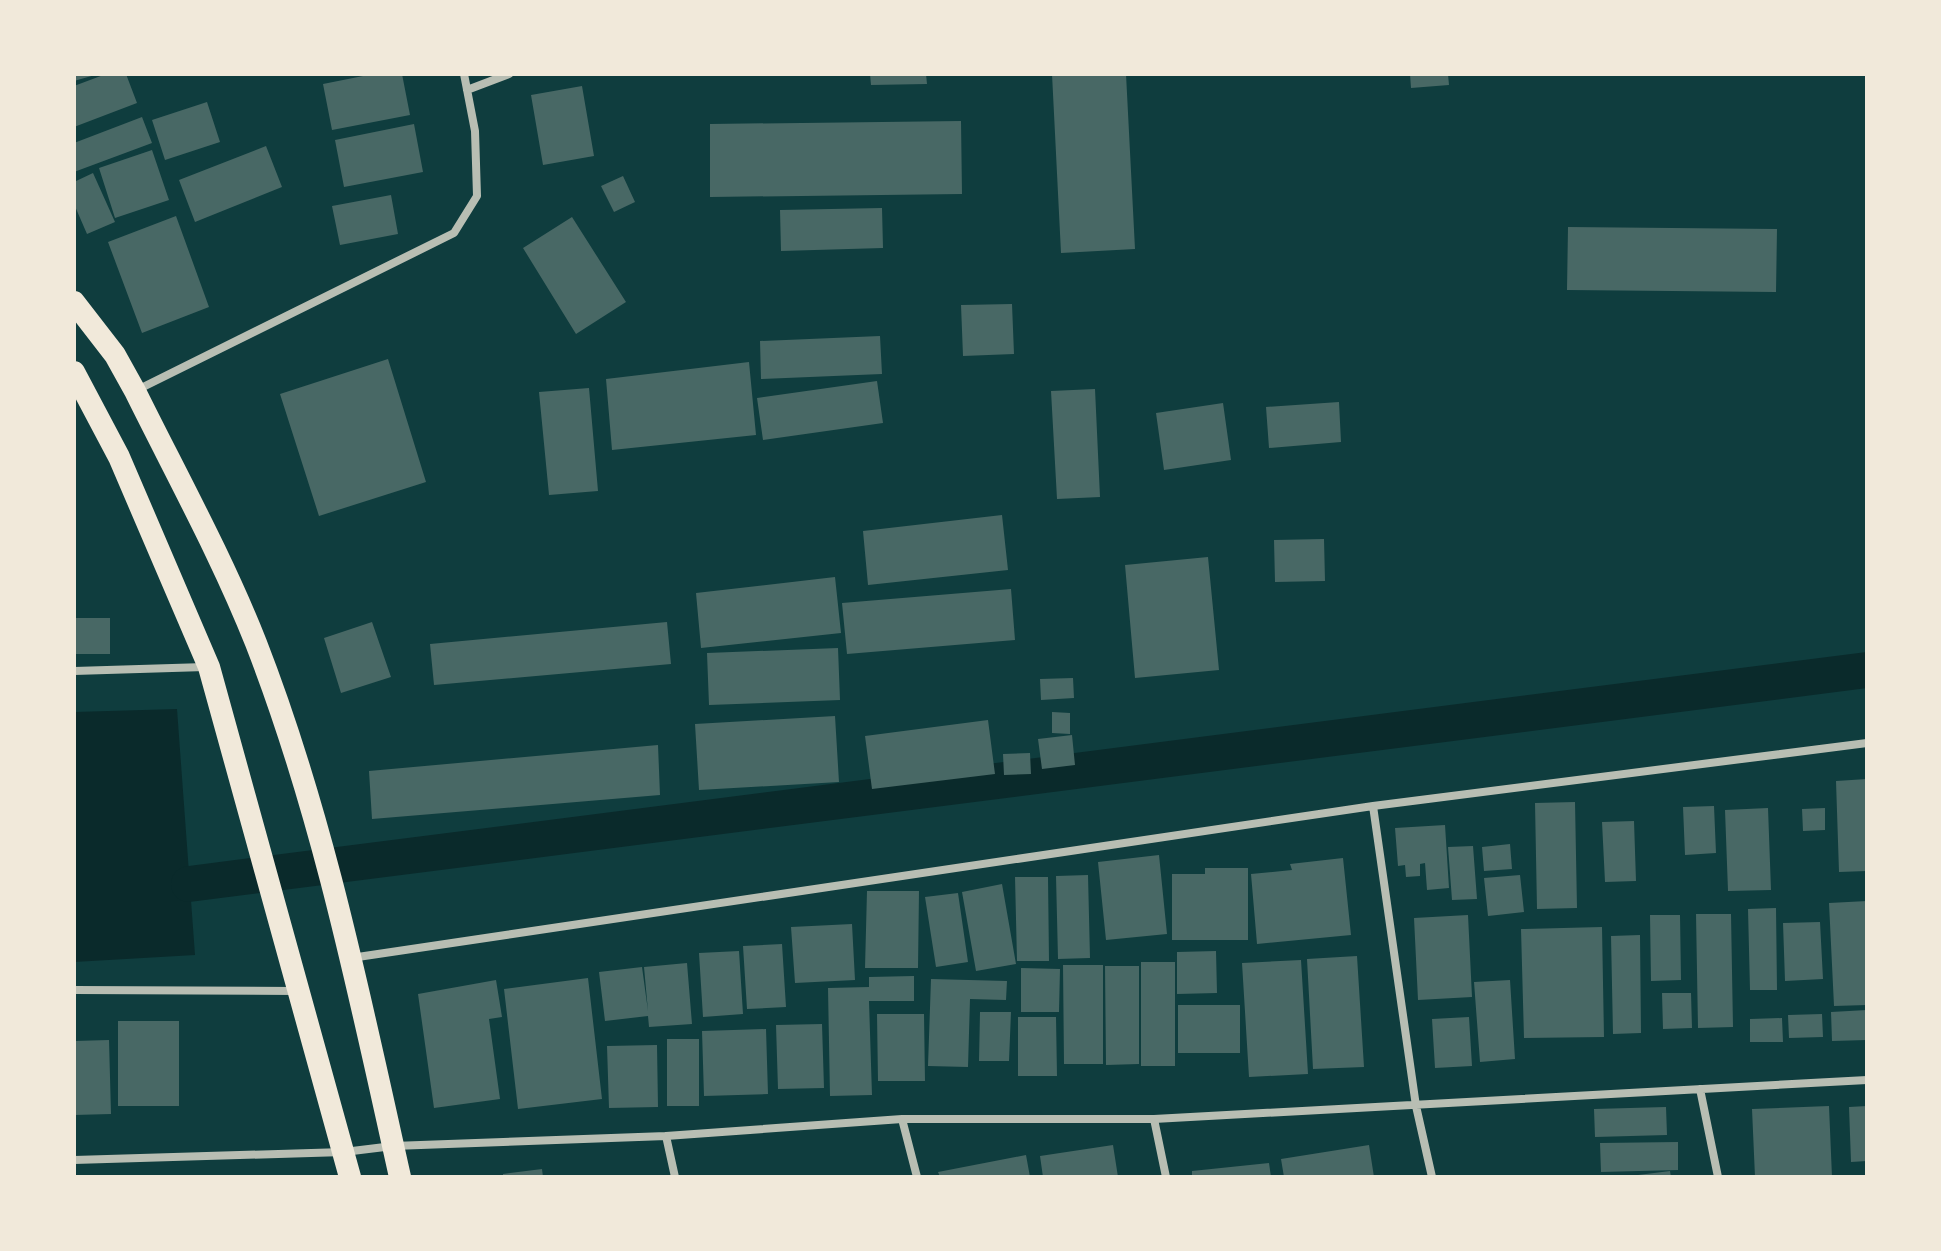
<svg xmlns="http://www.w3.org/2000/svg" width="1941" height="1251" font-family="'Asap Condensed',sans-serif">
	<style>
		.water { fill: #0a2a2b }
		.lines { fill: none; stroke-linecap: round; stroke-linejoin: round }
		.canal { stroke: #0a2a2b; stroke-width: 36 }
		.building { fill: #486865 }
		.minor { stroke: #b8beb3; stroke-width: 8 }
		.trunk { stroke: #f1e9da; stroke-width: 22 }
	</style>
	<rect width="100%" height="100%" fill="#0f3d3e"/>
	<path class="water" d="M177 709 195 955 74 962V712Z"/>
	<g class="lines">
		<path class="canal" d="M189 884 1867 670"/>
	</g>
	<path class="building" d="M74 74H95V75L74 81Z
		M106 74H126L137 103 74 127V86Z
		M373 74H402L410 115 332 130 323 84Z
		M870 74H926L927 84 871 85Z
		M1052 74H1126L1135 249 1061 253Z
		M1410 74H1448L1449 85 1411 88Z
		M582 86 594 156 543 165 531 95Z
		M207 102 220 142 165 160 152 120Z
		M142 117 152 143 74 172V143Z
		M961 121 962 194 710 197V124Z
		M414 124 423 172 344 187 335 140Z
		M266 146 282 187 195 222 179 180Z
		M152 150 169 200 115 218 99 168Z
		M93 173 115 222 87 234 74 204V182Z
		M623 176 635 202 614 212 601 186Z
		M391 195 398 234 340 245 332 206Z
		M882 208 883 248 781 251 780 210Z
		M176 216 209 307 142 333 108 242Z
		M572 217 626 302 576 334 523 248Z
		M1568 227 1777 229 1776 292 1567 290Z
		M1012 304 1014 354 963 356 961 305Z
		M880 336 882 374 761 379 760 341Z
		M388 359 426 482 319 516 280 394Z
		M749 362 756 435 612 450 606 379Z
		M877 381 883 423 763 440 757 398Z
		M589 388 598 491 549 495 539 392Z
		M1095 389 1100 497 1057 499 1051 391Z
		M1339 402 1341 442 1269 448 1266 407Z
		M1223 403 1231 460 1164 470 1156 413Z
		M1002 515 1008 570 868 585 863 531Z
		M1324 539 1325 581 1275 582 1274 540Z
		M1208 557 1219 670 1135 678 1125 565Z
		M835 577 841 633 701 648 696 593Z
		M1011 589 1015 640 847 654 842 603Z
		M74 618H110V654H74Z
		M372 622 391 677 341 693 324 638Z
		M667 622 671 664 434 685 430 644Z
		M838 648 840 700 709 705 707 653Z
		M1073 678 1074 698 1041 700 1040 679Z
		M1052 712 1070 713V734L1052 733Z
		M835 716 839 782 699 790 695 724Z
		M988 720 995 774 872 789 865 736Z
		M1072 735 1075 765 1042 769 1038 739Z
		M658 745 660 795 372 819 369 771Z
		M1030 753 1031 774 1004 775 1003 754Z
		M1867 779V871L1839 872 1836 781Z
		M1575 802 1577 908 1537 909 1535 803Z
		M1714 806 1716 853 1685 855 1683 807Z
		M1768 808 1771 890 1728 891 1725 810Z
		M1825 808V830L1803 831 1802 809Z
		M1634 821 1636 881 1605 882 1602 822Z
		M1445 825 1449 888 1427 890 1425 863 1420 864V876L1406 877 1405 865 1398 866 1395 828Z
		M1510 844 1512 869 1484 871 1482 847Z
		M1473 846 1477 899 1452 900 1448 847Z
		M1159 855 1167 934 1106 940 1098 862Z
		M1343 858 1351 935 1257 944 1251 874 1292 870 1290 864Z
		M1205 868H1248V940H1172V874H1205Z
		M1088 875 1090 958 1058 959 1056 876Z
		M1520 875 1524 912 1488 916 1484 878Z
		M1015 877H1048L1049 961H1017Z
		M1002 884 1016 964 976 971 962 892Z
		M867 891H919L918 968H865Z
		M958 893 968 962 936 967 925 897Z
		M1867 901V1005L1834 1006 1829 903Z
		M1776 908 1777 990H1750L1748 909Z
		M1696 914H1731L1733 1027 1698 1028Z
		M1468 915 1472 997 1418 1000 1414 918Z
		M1650 915H1680L1681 980 1651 981Z
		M1820 922 1823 979 1785 981 1783 923Z
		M852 924 855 980 795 983 791 927Z
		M1602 927 1604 1037 1524 1038 1521 929Z
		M1640 935 1641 1033 1613 1034 1611 936Z
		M782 944 786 1007 747 1009 743 946Z
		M739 951 743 1014 703 1017 699 953Z
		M1216 951 1217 993 1177 994V952Z
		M1357 956 1364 1067 1313 1069 1307 959Z
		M1301 960 1308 1074 1249 1077 1242 963Z
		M1141 962H1175V1066H1141Z
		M687 963 692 1024 649 1027 648 1016 605 1021 599 972 642 967 648 1011 644 967Z
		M1063 965H1103V1064H1064Z
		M1105 966H1139V1064L1106 1065Z
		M1021 968 1060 969 1059 1012H1021Z
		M914 976V1001H869L872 1095 830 1096 828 988 869 987V977Z
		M588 978 602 1099 518 1109 504 989Z
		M931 979 1007 981 1006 1000 970 999 968 1067 928 1066Z
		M496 980 502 1017 489 1019 500 1099 434 1108 418 994Z
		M1510 980 1515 1059 1480 1062 1474 982Z
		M1662 993H1691L1692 1028 1663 1029Z
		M1178 1005H1240V1053H1178Z
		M1867 1010V1040L1832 1041 1831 1012Z
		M980 1012H1011L1009 1061H979Z
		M877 1014H924L925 1081H878Z
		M1822 1014 1823 1037 1789 1038 1788 1015Z
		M1018 1017H1056L1057 1076H1018Z
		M1469 1017 1472 1066 1435 1068 1432 1019Z
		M1782 1018 1783 1042H1750V1019Z
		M118 1021H179V1106H118Z
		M822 1024 824 1088 778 1089 776 1025Z
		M766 1029 768 1094 704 1096 702 1031Z
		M667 1039H699V1106H667Z
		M109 1040 111 1114 74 1115V1041Z
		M657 1045 658 1107 609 1108 607 1046Z
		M1829 1106 1832 1177H1755L1752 1109Z
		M1867 1106V1161L1851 1162 1849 1107Z
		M1666 1107 1667 1135 1595 1137 1594 1109Z
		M1678 1142V1170L1601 1172 1600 1143Z
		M1113 1145 1118 1177H1043L1040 1156Z
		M1369 1145 1374 1177H1284L1281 1159Z
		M1026 1155 1030 1177H940L938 1172Z
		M1269 1163 1271 1177H1192V1171Z
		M542 1169 543 1177H503V1174Z
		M1670 1171 1671 1177H1638V1175Z"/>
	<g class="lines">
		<path class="minor" d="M467 90 509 74
			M135 391 454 233 477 196 475 131 464 74
			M74 671 205 667
			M1373 806 1416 1106 1432 1177
			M351 958 1373 806 1867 743
			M74 990 297 991
			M1700 1089 1718 1177
			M902 1119 917 1177
			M1154 1119 1166 1177
			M666 1136 675 1177
			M74 1160 344 1152 393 1146 666 1136 902 1119H1154L1867 1080"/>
		<path class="trunk" d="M74 302 115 355 135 391C176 474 222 557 256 643 323 815 360 998 400 1177
			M74 372 119 457 209 667 350 1177"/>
	</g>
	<rect width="1941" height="1251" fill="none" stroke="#f1e9da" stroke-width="152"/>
</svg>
